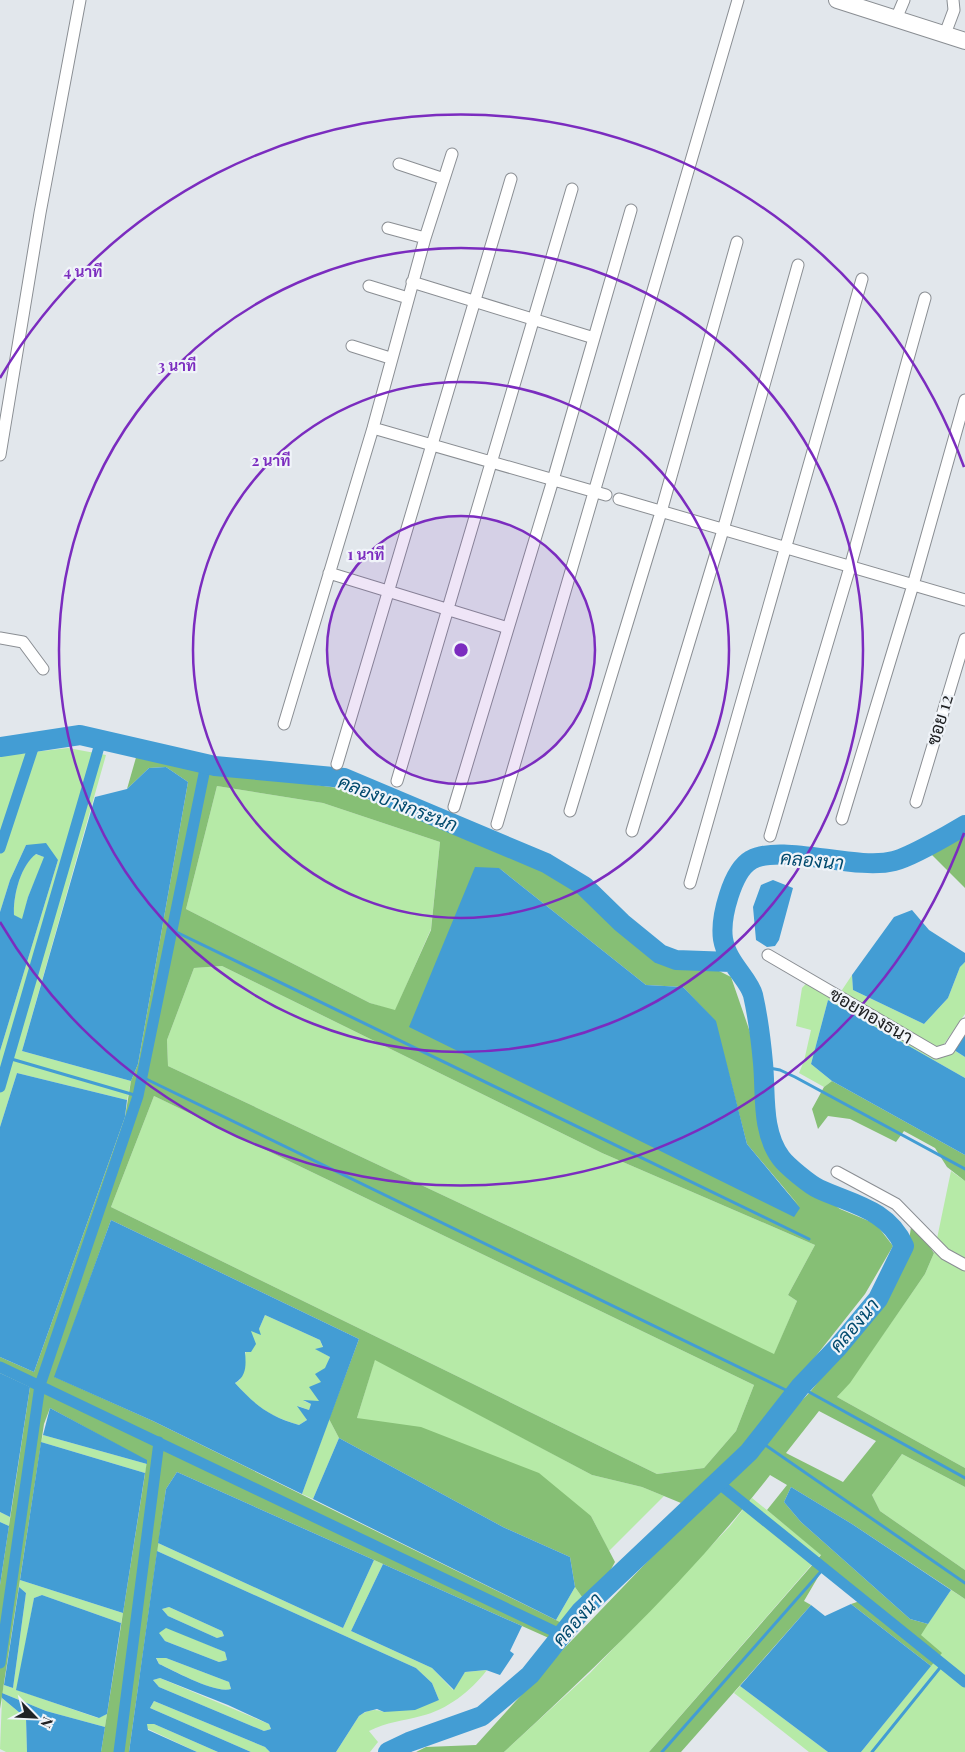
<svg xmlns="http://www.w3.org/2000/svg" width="965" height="1752" font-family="'Playfair Display',Sarabun,serif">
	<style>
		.green { fill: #b6eaa7 }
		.forest { fill: #86bf75; fill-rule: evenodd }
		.water { fill: #439dd4; fill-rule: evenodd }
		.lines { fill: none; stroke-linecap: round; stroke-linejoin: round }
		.stream { stroke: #439dd4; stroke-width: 3 }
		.canal { stroke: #439dd4; stroke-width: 11 }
		.river { stroke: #439dd4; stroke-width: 20 }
		.street-casing { stroke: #8a8e93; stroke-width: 13 }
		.secondary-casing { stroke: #8a8e93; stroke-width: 18 }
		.street { stroke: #fff; stroke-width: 11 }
		.secondary { stroke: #fff; stroke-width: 16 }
		.ring { fill: none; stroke: #7b2cbf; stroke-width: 2.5 }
		.labels { text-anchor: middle; stroke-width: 4.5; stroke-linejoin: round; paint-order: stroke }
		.street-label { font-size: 18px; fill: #202224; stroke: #f0f4f9 }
		.water-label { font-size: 19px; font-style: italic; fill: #004a6e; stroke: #f0f4f9 }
		.centre { fill: #7b2cbf; stroke: #f0f4f9; stroke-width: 2.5 }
		.ring-label { font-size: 15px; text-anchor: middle; font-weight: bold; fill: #7b2cbf; stroke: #f0f4f9; stroke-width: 4.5; stroke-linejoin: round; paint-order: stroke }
	</style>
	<rect width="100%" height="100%" fill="#e2e7ec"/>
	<path class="green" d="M68 748 106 755 22 1051 131 1081 127 1100 17 1073 0 1127V1051L58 860 26 845 10 880 0 912V756Z
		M217 786 323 803 440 842 431 929 395 1011 370 1003 186 909Z
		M35 854 45 857 28 897 23 920 14 916C13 896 20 867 35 854Z
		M965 962V1014L944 1044 965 1057V1078L828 1000 811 1064 832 1081 824 1087 799 1073 804 1061 811 1030 796 1026 802 988 812 977 840 993 852 975 853 990 924 1024 948 998 960 967Z
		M222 966 602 1153 815 1245 788 1295 797 1301 774 1355 570 1255 168 1066 167 1040 194 968Z
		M154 1096 754 1385 736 1431 704 1468 657 1474 111 1207Z
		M951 1171 965 1181V1468L837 1397 850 1382 925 1274 934 1253Z
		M265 1315 320 1340 323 1348 316 1349 330 1357 321 1382 320 1401H304L311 1404 309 1410 298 1406 307 1420 299 1425C268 1416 256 1406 235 1383L240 1380 250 1331 259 1329Z
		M375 1359 592 1475 642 1487 664 1496 609 1551 591 1516 357 1418Z
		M329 1419 339 1438 313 1499 302 1494Z
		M43 1435 147 1464 145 1473 41 1442Z
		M902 1454 965 1487V1570L880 1511 872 1495Z
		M752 1498 821 1554 649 1752H504L590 1673 730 1526Z
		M0 1512 10 1517 9 1526 0 1522Z
		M158 1543 343 1628 374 1560 383 1564 351 1631 432 1668 453 1690 465 1672 487 1670C471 1691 447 1710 421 1716 403 1721 387 1722 369 1731L378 1742 370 1752H336L359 1716C367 1710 375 1708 384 1712L439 1700 432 1683 416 1668 157 1551Z
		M20 1580 123 1613 121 1623 42 1595 34 1598 17 1690 98 1718 107 1714 105 1727 46 1711 2 1693 4 1685 13 1688 26 1593 19 1587Z
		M575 1587 582 1597 564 1624 556 1620Z
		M951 1590 965 1599V1752H861L941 1653 920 1635Z
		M169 1607 222 1631 224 1636 217 1638 168 1616 162 1609Z
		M166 1627 225 1652 227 1660 219 1662 165 1641 158 1633Z
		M156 1657 166 1658 229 1682 231 1689C214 1694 176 1671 159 1664Z
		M160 1678 269 1724 271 1729 264 1731 159 1687 153 1680Z
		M740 1686 828 1752H809L734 1693Z
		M2 1698 26 1718 27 1752H6L0 1749Z
		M154 1701 265 1747 270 1752H251L150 1708Z
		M146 1724H154L218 1752H197L148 1729Z"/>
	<path class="forest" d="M137 754 213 771 338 788 458 834 556 875 629 933 661 963 715 969 731 977 752 1038 764 1129 790 1174 840 1209 876 1224 893 1246 865 1294 735 1458 681 1503 642 1487 592 1475 375 1360 357 1418 421 1427 539 1473 591 1516 615 1562 604 1582 582 1597 575 1587 570 1557 503 1527 339 1438 329 1419 359 1339 111 1220 55 1377 153 1421 564 1624 551 1639 177 1472 166 1489 129 1752H101L147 1461 50 1408 44 1424 0 1709V1585L30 1387 0 1373V1357L34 1372 125 1117 131 1081 138 1064 188 782 166 767 149 768 127 789ZM217 786 323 803 440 842 431 930 395 1010 370 1003 186 909ZM499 868 646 985 683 987 715 1021 747 1144 800 1207ZM222 966 602 1153 815 1245 788 1295 797 1301 774 1354 570 1255 168 1066 167 1040 194 968ZM154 1096 754 1385 736 1431 704 1468 657 1474 111 1207Z
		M965 831V888L929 852Z
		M832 1081 965 1155V1181L947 1167 935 1148 904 1131 896 1142 850 1119 828 1116 818 1129 812 1109 824 1087Z
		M911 1227 923 1237 934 1253 925 1274 850 1383 837 1397 965 1468V1487L902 1454 872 1495 880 1511 965 1570V1599L852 1524 791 1487 784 1502 801 1522 910 1619 928 1624 921 1635 942 1653 931 1666 851 1604 860 1601 821 1572 804 1601 811 1605 681 1752H649L821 1555 767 1510 787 1485 770 1475C692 1576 598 1665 504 1752H416L426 1747 476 1745 552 1661 810 1392 890 1293 906 1261ZM819 1411 876 1441 843 1482 786 1453Z"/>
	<path class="water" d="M166 767 188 782 138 1064 131 1081 22 1051 95 797 127 789 149 768Z
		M46 843 58 860 0 1051V912L10 880 26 845ZM36 854 44 857 28 897 22 919 14 915C13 897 20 866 36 854Z
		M475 867 499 868 646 985 683 987 716 1021 747 1144 800 1208 794 1217 409 1027Z
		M773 880 793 888 779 940 775 946 767 947 756 940 753 907 761 885Z
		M912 910 929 930 965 953V962L960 967 948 998 924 1024 853 990 852 975 894 917Z
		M828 1000 965 1078V1155L832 1081 811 1064Z
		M965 1031V1057L954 1050Z
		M17 1073 127 1100 125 1117 34 1372 0 1357V1127Z
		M111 1220 359 1339 302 1494 153 1421 54 1377ZM265 1315 320 1340 323 1347 315 1349 330 1357 325 1368 315 1374 321 1382 309 1387 319 1401 303 1400 311 1404 309 1410 297 1406 307 1420 299 1425C269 1416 256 1406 235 1383 247 1376 246 1364 245 1352H251L256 1344 251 1331 261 1335 259 1329Z
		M0 1373 30 1387 10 1517 0 1512Z
		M50 1408 147 1460V1464L43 1435Z
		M339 1438 503 1527 570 1557 575 1587 556 1620 313 1499Z
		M41 1442 145 1473 123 1613 20 1580Z
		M177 1472 374 1560 343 1628 158 1543 166 1489Z
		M791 1487 852 1524 951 1590 928 1624 910 1619 801 1522 784 1502Z
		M0 1522 9 1526 0 1585Z
		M157 1551 416 1668 432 1683 439 1700 415 1710 384 1712 377 1709 365 1712 359 1716 336 1752H270L265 1747 154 1701 150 1708 251 1752H218L154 1724H147L148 1730 197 1752H129ZM169 1607 222 1631 224 1636 217 1638 168 1616 162 1609ZM166 1628 225 1652 227 1660 219 1662 165 1641 159 1633ZM156 1658H166L229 1682 231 1689C215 1694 175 1671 159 1664ZM160 1678 228 1705 269 1724 271 1729 264 1731 159 1687 153 1680Z
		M383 1564 522 1626 510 1651 514 1654 500 1675 486 1670 465 1672 454 1690 432 1668 351 1631Z
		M19 1587 26 1593 13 1688 4 1685Z
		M42 1595 121 1623 107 1714 99 1718 16 1690 34 1598Z
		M851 1604 931 1666 861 1752H828L740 1686 811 1605 825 1616Z
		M2 1693 46 1711 105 1727 101 1752H27L26 1718 2 1698Z"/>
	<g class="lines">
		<path class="stream" d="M172 930 809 1239
			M8 1058 138 1096
			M764 1067 780 1070 795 1077 965 1169
			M142 1077 794 1394
			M800 1387 965 1478
			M758 1440 965 1583
			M662 1752 824 1568
			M872 1752 943 1664"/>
		<path class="canal" d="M0 848 35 742
			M0 1087 101 740
			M0 1367 562 1635
			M717 1482 965 1682
			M0 1663 40 1385 138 1096 206 764
			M119 1752 159 1442"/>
		<path class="river" d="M0 747 80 735 215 766 344 778 546 863 584 886 622 923 660 954 676 960 731 962
			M388 1752 409 1742 482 1716 530 1675 581 1611 749 1452 800 1387 838 1347 878 1299 904 1246C888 1209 851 1204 819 1189 810 1185 787 1166 781 1158 761 1131 766 1094 763 1063 761 1041 758 1017 753 995 749 979 727 963 723 939 720 918 732 871 751 860 782 843 855 871 894 861 910 857 950 834 965 825"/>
		<g class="street-casing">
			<path id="street" d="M896 19 904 0
				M945 34 954 10 953 0
				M399 164 444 179
				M388 228 425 238
				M412 282 594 338
				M369 286 408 298
				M352 346 390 358
				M373 428 606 495
				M0 455 40 213 80 0
				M619 499 965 600
				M329 573 508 628
				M0 638 23 642 43 669
				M284 724 373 428 425 238 452 154
				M337 764 511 179
				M397 781 572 189
				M916 802 965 639
				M454 807 553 480 631 210
				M570 811 661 512 737 242
				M842 819 913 585 965 400
				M497 824 738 0
				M632 831 723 530 798 265
				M770 836 850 567 925 298
				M690 883 862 279
				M768 955 936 1053 949 1049 965 1024
				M837 1172 896 1204 945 1254 965 1265"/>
		</g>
		<g class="secondary-casing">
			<path id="secondary" d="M837 0 965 41"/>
		</g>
		<use href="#street" class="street"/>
		<use href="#secondary" class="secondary"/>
	</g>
	<circle cx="461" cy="650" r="134" fill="#7b2cbf" fill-opacity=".12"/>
	<g class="ring">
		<circle cx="461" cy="650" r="134"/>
		<circle cx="461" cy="650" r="268"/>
		<circle cx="461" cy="650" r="402"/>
		<path d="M964 833A535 535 0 0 1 0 922M0 378A535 535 0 0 1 964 467"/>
	</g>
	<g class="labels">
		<g class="street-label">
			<text transform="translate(940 720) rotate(-73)" y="6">ซอย 12</text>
			<text transform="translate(871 1016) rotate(30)" y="6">ซอยทองธนา</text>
		</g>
		<g class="water-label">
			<text transform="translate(398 803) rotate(21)" y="7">คลองบางกระนก</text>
			<text transform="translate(812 860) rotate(5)" y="7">คลองนา</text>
			<text transform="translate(854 1325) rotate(-49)" y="7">คลองนา</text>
			<text transform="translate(577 1619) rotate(-48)" y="7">คลองนา</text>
		</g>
	</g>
	<circle cx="461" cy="650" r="8" class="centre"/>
	<g class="ring-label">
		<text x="83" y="277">4 นาที</text>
		<text x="177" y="371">3 นาที</text>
		<text x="271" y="466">2 นาที</text>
		<text x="366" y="560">1 นาที</text>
	</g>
	<g transform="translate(35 1717) rotate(114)" stroke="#f0f4f9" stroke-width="4" paint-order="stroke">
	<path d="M0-4L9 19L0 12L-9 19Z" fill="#202224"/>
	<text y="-8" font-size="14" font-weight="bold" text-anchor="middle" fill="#202224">N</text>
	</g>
</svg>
